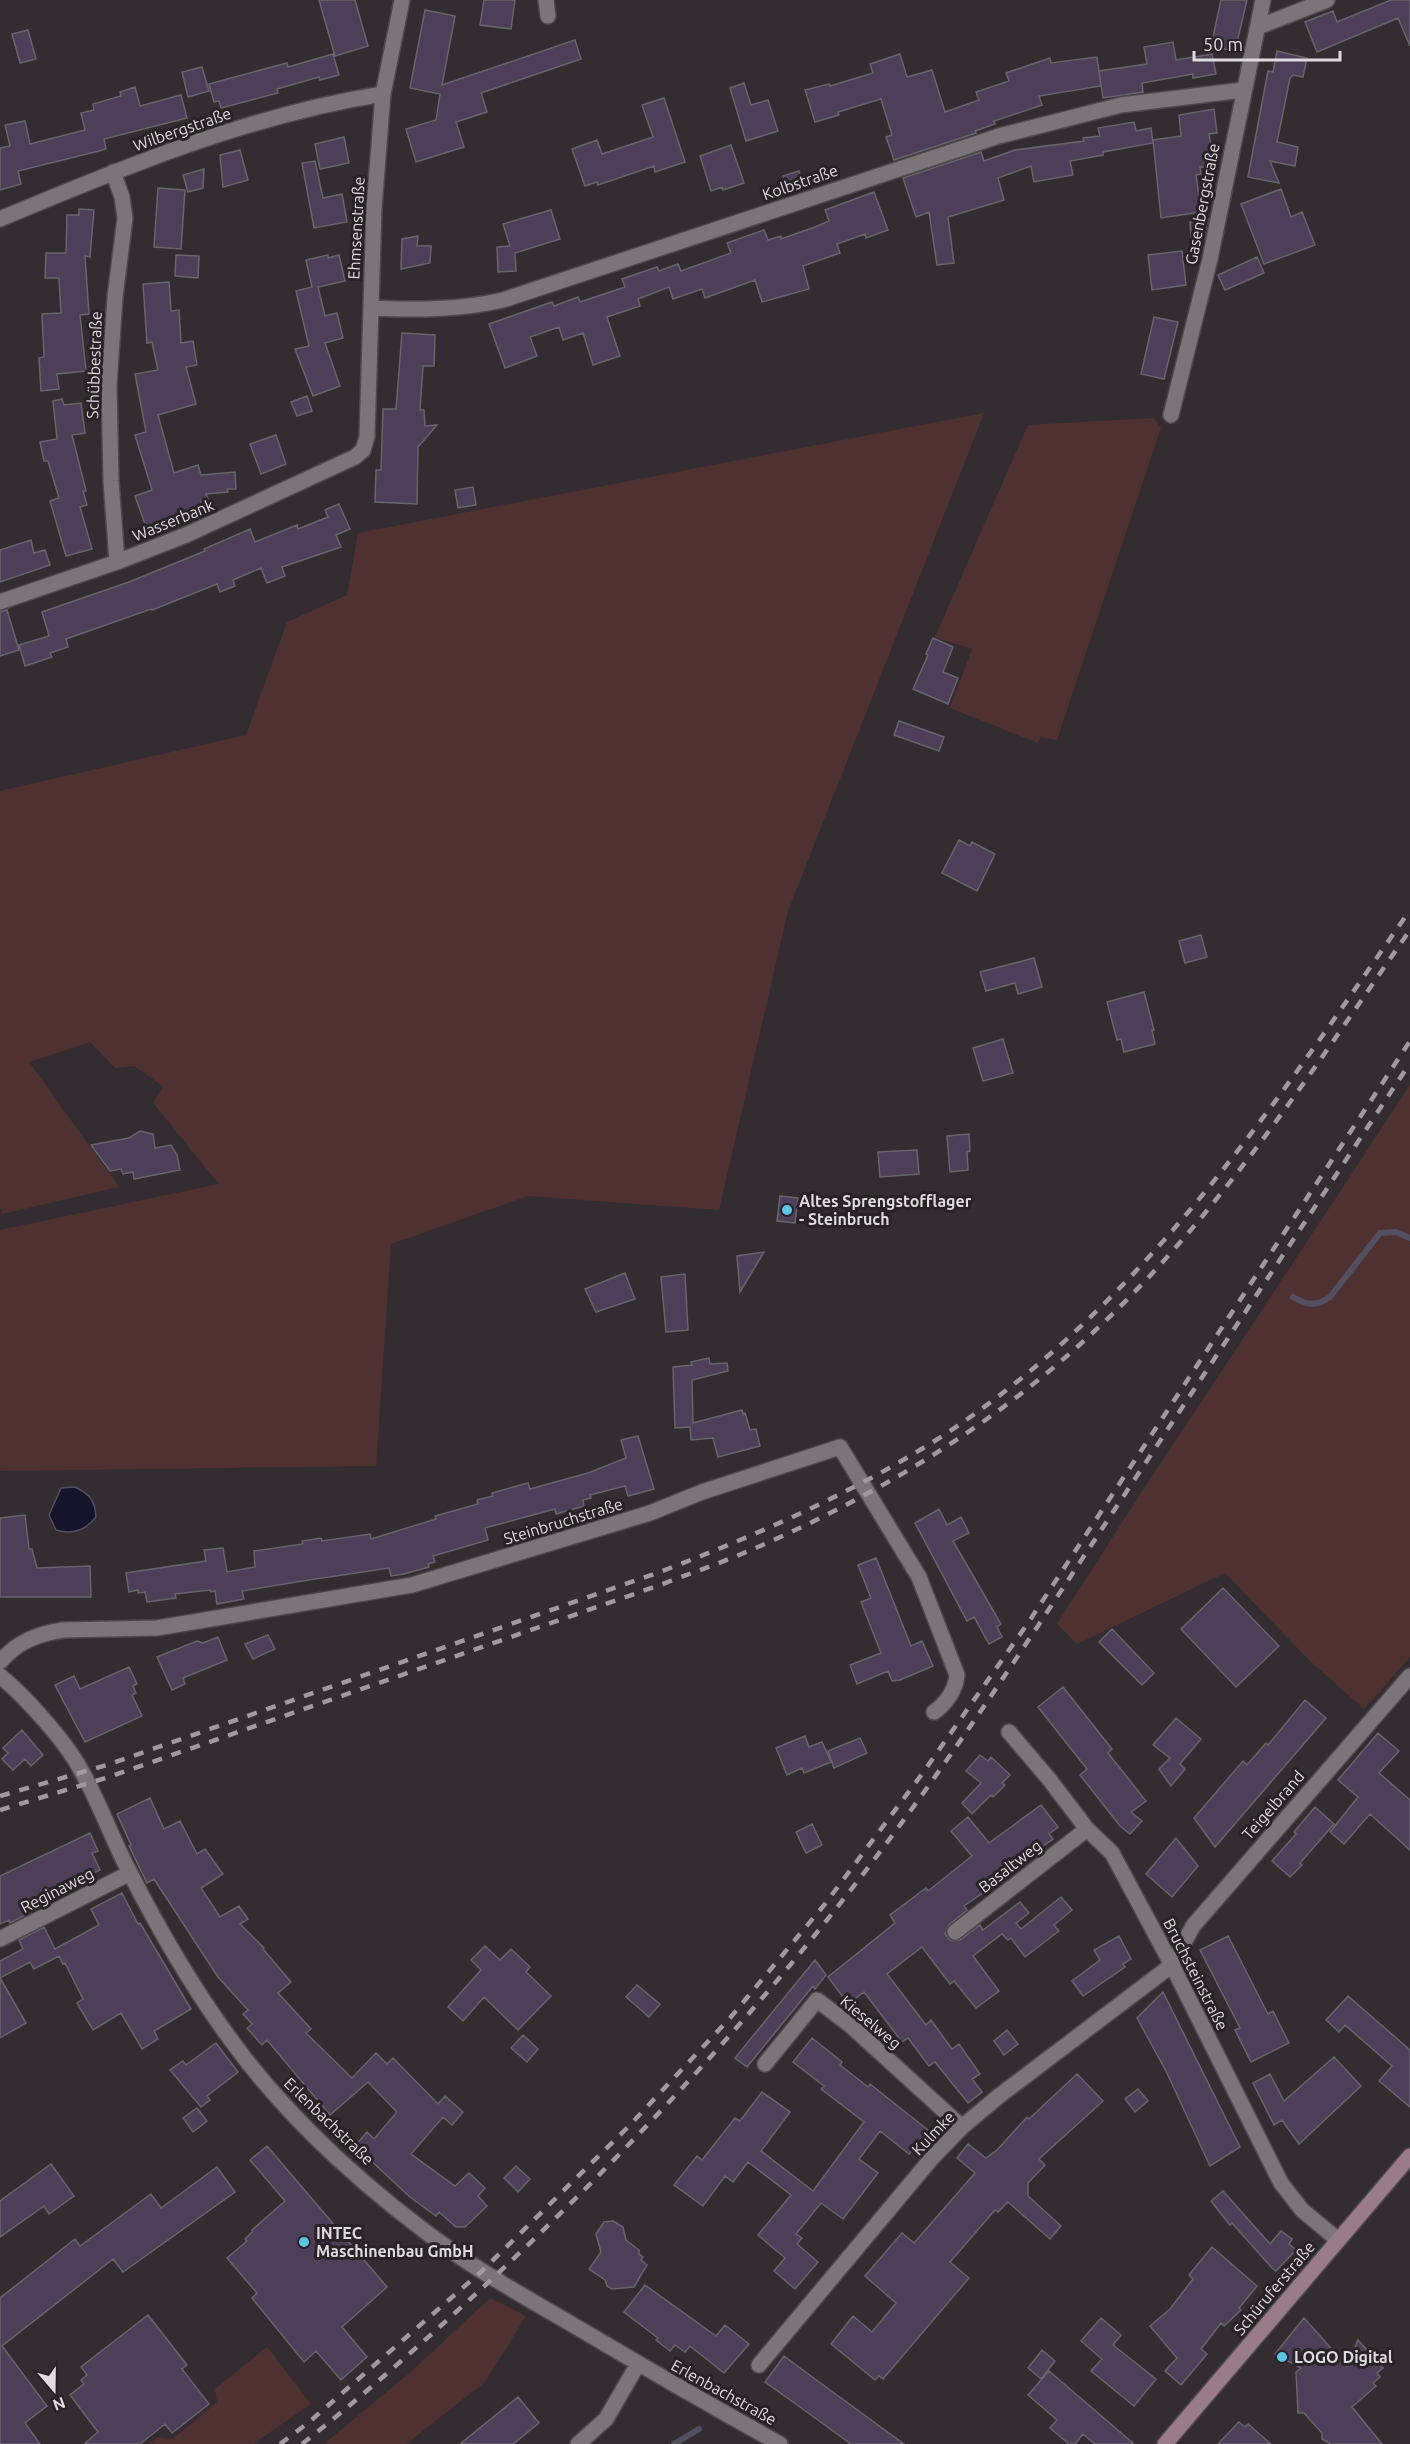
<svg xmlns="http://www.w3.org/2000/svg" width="1410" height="2444" font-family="Ubuntu,sans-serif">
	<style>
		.green { fill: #503131 }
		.water { fill: #16132c; stroke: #524f61; stroke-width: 1.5 }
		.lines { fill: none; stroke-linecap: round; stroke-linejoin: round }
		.stream { stroke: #524f61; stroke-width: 6 }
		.building { fill: #4d3e59; stroke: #68646b; stroke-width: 1.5 }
		.street-casing { stroke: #4e484d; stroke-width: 18 }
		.secondary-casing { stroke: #4e484d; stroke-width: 18 }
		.street { stroke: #7b7479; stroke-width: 15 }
		.secondary { stroke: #9a7c89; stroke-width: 15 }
		.rail { stroke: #9f9a9e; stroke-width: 4.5; stroke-dasharray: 10 10; stroke-linecap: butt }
		.poi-dot { fill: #59c8e4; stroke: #292328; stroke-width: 2 }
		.labels { text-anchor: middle; stroke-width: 6; stroke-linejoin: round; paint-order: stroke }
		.street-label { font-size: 16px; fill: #dfdbde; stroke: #292328 }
		.poi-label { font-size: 16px; font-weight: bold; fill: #dfdbde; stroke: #292328; text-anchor: start }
	</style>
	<rect width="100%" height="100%" fill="#332d32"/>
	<path class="green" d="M984 413 788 911 719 1210 528 1196 391 1244 376 1466 0 1471V1230L219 1184 153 1103 163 1086 134 1066 115 1068 90 1042 29 1062 119 1187 2 1214 0 1206V791L246 735 287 622 347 595 358 533Z
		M1154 418 1161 428 1057 740 1041 737 1038 743 950 708 972 649 935 637 1028 425Z
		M1410 1085V1657L1364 1709 1309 1660 1225 1573 1077 1644 1057 1624C1172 1442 1293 1265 1410 1085Z
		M490 2298 526 2316 485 2382 406 2444H324L412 2371Z
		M267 2347 311 2404 253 2444H149L158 2437 173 2439 217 2402 215 2389Z"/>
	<path class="water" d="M75 1487C90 1494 95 1501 96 1517 85 1531 72 1535 56 1530L49 1515 61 1488Z"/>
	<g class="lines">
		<path class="stream" d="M1293 1297C1306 1305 1316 1307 1330 1297L1380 1233 1396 1232 1410 1238
			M674 2444 699 2429"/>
	</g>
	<path class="building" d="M319 0H355L368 46 335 56Z
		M484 0H515L511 29 480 25Z
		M1221 0H1247L1235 51 1211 46Z
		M1391 0H1410V46L1398 18 1317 52 1305 22 1333 11 1337 22Z
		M425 10 455 16 442 85 575 40 581 59 481 93 487 112 456 122 464 147 416 162 406 129 436 120 440 94 410 88Z
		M28 30 36 59 20 63 12 34Z
		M1173 42 1176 60 1212 54 1216 74 1193 78V74L1142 83 1143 92 1103 98 1099 71 1147 64 1144 47Z
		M1277 51 1307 58 1303 77 1293 75 1290 78 1277 142 1298 147 1295 166 1270 161 1279 183 1248 177 1268 71 1273 72Z
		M333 54 339 75 320 80 319 77 277 89 278 93 221 108 219 101 214 102 209 84 287 63 288 67Z
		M900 54 907 77 932 70 945 112 979 100 976 92 1009 81 1006 73 1050 58 1051 63 1097 57 1101 86 1039 96 1042 105 994 121 995 124 975 131 976 133 897 159 894 160 886 137 892 135 881 99 838 112 839 115 815 122 805 90 829 84 830 86 873 73 870 64Z
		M202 67 209 91 188 97 182 72Z
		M744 83 751 105 768 100 778 131 746 141 730 88Z
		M135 87 140 106 181 95 187 118 104 139 106 149 99 151 18 171 21 184 0 190V148L10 146 5 125 25 121 30 144 85 130 81 113 94 110 93 104 121 96 120 92Z
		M664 98 685 162 655 172 654 166 598 185 597 182 585 186 572 149 597 140 602 154 653 137 642 105Z
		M1214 109 1217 133 1209 134 1213 158 1205 159 1206 167H1200L1201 174 1196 175 1201 212 1161 218 1153 140 1181 136 1179 115Z
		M1134 122 1136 131 1151 128 1153 143 1103 152V155L1070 161 1073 175 1034 182 1031 166 998 178 1004 200 948 217 954 263 937 265 929 212 916 217 903 178 981 152 984 161 1015 150 1084 141 1083 138 1100 136 1098 128Z
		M344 137 349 163 320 169 315 144Z
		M731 145 744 183 723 190 722 187 711 191 700 156Z
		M240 150 248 180 223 187 220 155Z
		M315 161 323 198 342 194 347 222 314 228 302 163Z
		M204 169 203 188 188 192 183 175Z
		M799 171 805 187 789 193 783 176Z
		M158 188 185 190 181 249 154 247Z
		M1281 189 1291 217 1302 212 1315 245 1264 264 1241 204Z
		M874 192 888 230 866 238 865 234 837 244 840 253 803 266 809 289 762 302 755 280 705 298 702 289 673 299 669 287 638 299 640 306 607 317 620 356 593 365 583 333 563 340 559 327 530 337 537 356 505 368 489 324 552 302 554 306 578 297 580 302 625 287 622 279 657 267 659 271 678 264 681 271 731 253 727 243 764 230 768 240 781 236V239L815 227 829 221 825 210Z
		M79 209 94 210 90 257 85 256 89 314 80 315 86 371 57 374 59 389 41 391 39 358 44 357 42 314 61 313 59 278H45L46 253H66L67 215H79Z
		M551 210 560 239 515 253 516 271 498 272 497 247 510 246 503 224Z
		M1208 219 1204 237 1191 238 1190 222Z
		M418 236 417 246H431L430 263 401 269 402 239Z
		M1182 251 1186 285 1152 290 1148 255Z
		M176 255 199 256 198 278 175 276Z
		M328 255V258L339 255 345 281 318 287 325 316 337 313 343 338 325 343 340 386 313 396 295 349 309 346 296 291 312 287 306 260Z
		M1257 257 1264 273 1225 290 1218 275Z
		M169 282 171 311 179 310 181 343 193 341 197 365 186 367 196 404 158 415 174 473 198 465 201 475 235 472 236 489H227L228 492 206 494 208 499 201 501 203 508 146 527 135 496 152 490 135 435 146 432 135 374 158 370 152 342 147 343 143 284Z
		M1154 317 1178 322 1164 379 1141 374Z
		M402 333 435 335 434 366H423L420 410H424L425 426 437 425 418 447 417 504 375 502 376 470H381L383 409H396Z
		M307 396 312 411 297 416 291 402Z
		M62 399 64 405 81 403 85 433 72 435 86 491H83L87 505 80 507 92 549 66 556 50 501 59 498 48 461H44L40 442 57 439 53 401Z
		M276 435 286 464 261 474 250 444Z
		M473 487 476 505 458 508 455 490Z
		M339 504 350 529 336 535 341 547 282 567 285 576 267 583 261 568 233 580 235 586 220 592 217 584 152 610 151 609 66 639 68 647 50 653 52 657 25 666 19 645 49 636 42 612 129 582 205 551 204 549 250 529 255 542 297 525 298 529 328 517 325 510Z
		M31 540 34 553 45 550 50 565 0 582V550Z
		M7 610 19 650 0 656V612Z
		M933 638 953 647 943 672 958 678 948 704 913 689 928 655 926 654Z
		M899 721 944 737 939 751 894 735Z
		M959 840 970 846 972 842 995 854 977 891 942 873Z
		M1201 935 1207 957 1185 963 1179 941Z
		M1034 958 1042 987 1018 994 1015 983 986 991 980 972Z
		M1144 992 1154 1030H1152L1155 1044 1124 1052 1121 1039 1117 1040 1107 1002Z
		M1003 1039 1013 1073 983 1081 973 1048Z
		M140 1131 153 1134 155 1148 171 1145 177 1155 180 1170 134 1179 133 1172 123 1174 121 1169 110 1171 91 1145 129 1138Z
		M969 1134 970 1151 967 1152 968 1170 950 1172 947 1136Z
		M917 1150 919 1174 880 1177 878 1152Z
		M780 1196 798 1198 795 1223 777 1221Z
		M764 1252 740 1292 737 1256Z
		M625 1273 635 1299 596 1312 585 1289Z
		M685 1274 688 1330 666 1332 661 1277Z
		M709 1358 710 1364 727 1363 728 1371 692 1380 693 1423 742 1410 743 1414 745 1413 750 1430 756 1429 760 1446 718 1457 713 1438 691 1440 690 1427 675 1428 673 1367 692 1365 691 1362Z
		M638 1436 654 1489 628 1496 625 1486 590 1495 591 1498 583 1500 584 1506 556 1514 555 1509 485 1528 488 1540 433 1556 435 1562 428 1564 429 1567 404 1574 391 1576 389 1568 309 1580 242 1591 244 1599 217 1604 215 1591 211 1592 210 1590 175 1594 176 1598 147 1602 145 1592 138 1593V1590L129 1592 126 1573 206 1561 204 1550 223 1548 227 1572 255 1567 254 1551 303 1544 302 1541 321 1538 322 1541 370 1534 371 1539 436 1519 435 1516 478 1504 477 1500 493 1496 492 1493 528 1483 530 1489 588 1473 626 1458 621 1440Z
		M939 1509 947 1525 961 1517 969 1533 953 1541 1001 1624 997 1627 1002 1637 989 1644 974 1617 967 1621 915 1523Z
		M25 1515 29 1549H32L37 1568 90 1566 91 1597H0V1518Z
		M876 1558 911 1646 922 1641 933 1666 900 1680 892 1681 888 1671 857 1684 850 1665 881 1653 861 1602 871 1598 858 1565Z
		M1223 1588 1279 1646 1236 1687 1181 1629Z
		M1112 1629 1154 1673 1142 1685 1099 1642Z
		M268 1635 275 1649 253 1659 245 1644Z
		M218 1637 227 1660 183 1678 185 1684 172 1690 157 1657 197 1641 203 1643Z
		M129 1667 137 1684 133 1686 136 1693 132 1695 142 1716 85 1742 55 1685 74 1676 80 1689Z
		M1063 1687 1112 1749 1108 1753 1146 1801 1131 1812 1142 1821 1130 1834 1120 1826 1080 1775 1087 1769 1038 1707Z
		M1305 1700 1326 1718 1215 1847 1194 1818 1243 1761 1247 1765 1266 1743 1268 1745Z
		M1176 1718 1201 1739 1180 1764 1185 1769 1171 1786 1159 1769 1170 1758 1153 1745Z
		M22 1730 43 1755 31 1766 25 1759 13 1770 2 1759 8 1753 3 1748Z
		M1378 1733 1399 1751 1379 1773 1410 1800V1850L1370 1814 1344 1844 1330 1832 1358 1797 1338 1780Z
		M805 1736 809 1747 822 1742 831 1762 804 1773 802 1768 787 1775 776 1748Z
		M860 1738 867 1753 834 1768 828 1751Z
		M980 1755 988 1761 991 1757 1010 1775 1002 1783 1005 1785 993 1797 991 1795 972 1814 962 1803 981 1783 966 1771Z
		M150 1798 164 1829 180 1821 197 1854 205 1849 223 1874 201 1888 220 1917 239 1906 248 1919 240 1924 264 1948 263 1949 291 1982 278 1993 311 2029 306 2033 352 2078 376 2053 387 2064 393 2058 438 2104 445 2096 463 2112 452 2125 443 2117 411 2154 455 2186 469 2173 485 2188 478 2196 487 2206 465 2227H456L439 2212 436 2216 410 2197 355 2146 367 2132 374 2139 397 2112 368 2082 330 2115 267 2040 262 2045 247 2028 252 2024 243 2014 248 2010 218 1977 154 1879 147 1883 129 1846 131 1845 117 1814Z
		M1041 1805 1058 1827 1049 1834 1053 1839 982 1889 984 1892 964 1906 967 1910 949 1925 945 1934 951 1941 960 1940 980 1925 983 1930 1020 1902 1029 1913 1016 1923 1021 1929 1061 1897 1072 1910 1054 1925 1059 1931 1025 1957 1011 1938 1008 1940 1002 1934 973 1956 999 1991 976 2008 954 1981 950 1984 922 1947 887 1974 926 2025 931 2020 952 2049 959 2044 980 2074 972 2079 982 2092 968 2103 935 2062 929 2066 908 2038 902 2042 864 1992 848 2004 828 1977 895 1923 890 1915 926 1888 928 1891 972 1856 951 1831 968 1817 989 1843Z
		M1315 1807 1334 1824 1300 1863 1302 1865 1290 1877 1272 1861 1296 1834 1294 1832Z
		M812 1824 822 1845 806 1853 796 1832Z
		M90 1833 98 1851 92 1853 100 1870 32 1903 35 1910 10 1923 9 1920 0 1924V1876Z
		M1176 1838 1198 1866 1172 1897 1146 1874Z
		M122 1893 138 1924 140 1923 191 2009 154 2031 158 2039 142 2049 121 2013 93 2030 77 2003 83 1999 65 1963 63 1964 59 1956 34 1969 30 1962 0 1978V1961L23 1949 19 1940 44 1927 55 1949 99 1925 91 1909Z
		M1119 1936 1131 1959 1123 1964 1125 1967 1083 1996 1072 1981 1100 1960 1094 1950Z
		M1228 1936 1268 2014 1273 2011 1289 2043 1251 2062 1235 2030 1240 2028 1200 1950Z
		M485 1946 500 1960 511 1949 530 1967 526 1972 551 1996 518 2030 484 1997 463 2021 448 2007 481 1970 471 1960Z
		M815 1960 826 1975 815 1989 813 1986 747 2067 735 2058Z
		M0 1978 26 2023 0 2038Z
		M637 1985 660 2004 649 2017 626 1997Z
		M1163 1992 1240 2147 1210 2166 1166 2071 1137 2018Z
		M1348 1996 1410 2050V2107L1379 2081 1392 2066 1345 2025 1339 2032 1326 2020Z
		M1007 2030 1018 2044 1004 2055 994 2041Z
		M523 2035 538 2049 527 2062 511 2048Z
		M812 2038 842 2062 840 2065 868 2087 870 2084 928 2130 909 2154 880 2131 859 2159 878 2173 843 2219 821 2203 796 2234 802 2238 797 2244 818 2262 795 2289 774 2271 785 2258 758 2235 791 2195 748 2162 733 2182 725 2176 703 2206 674 2185 697 2156 702 2160 735 2118 740 2121 762 2092 790 2112 761 2151 813 2191 864 2122 821 2089 824 2086 793 2062Z
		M216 2043 238 2072 207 2096 210 2100 201 2107 170 2070 183 2061 186 2065Z
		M1334 2057 1361 2086 1299 2144 1282 2120 1274 2125 1253 2083 1270 2074 1284 2101Z
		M1077 2074 1103 2101 1039 2159 1045 2165 1028 2183V2196L1061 2226 1050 2239 1008 2202 998 2212 995 2210 950 2262 969 2278 883 2379 879 2376 875 2380 831 2344 853 2316 872 2332 896 2303 865 2276 902 2233 914 2243 975 2173 957 2158 968 2144 986 2158 997 2150 1027 2117 1029 2119Z
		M1138 2089 1148 2101 1135 2112 1125 2099Z
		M197 2108 207 2121 193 2132 183 2118Z
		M267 2146 387 2287 342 2327 367 2357 341 2380 316 2351 304 2362 252 2298 257 2293 227 2258 247 2241 245 2239 253 2231 252 2230 285 2201 250 2160Z
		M51 2164 74 2196 49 2214 44 2206 0 2237V2201Z
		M516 2166 530 2179 518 2192 504 2178Z
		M217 2167 235 2192 123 2272 113 2259 2 2346 47 2406 25 2423 40 2444H0V2298L75 2239 80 2246 151 2194 161 2208Z
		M1223 2191 1270 2244 1281 2231 1292 2239 1289 2244 1296 2250 1276 2271 1272 2268 1232 2223 1230 2225 1211 2201Z
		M613 2221 623 2227 626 2240 639 2250V2254L643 2257 641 2260 647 2265 634 2287 612 2289 607 2286 605 2280 589 2269 601 2252 596 2234 604 2222Z
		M1212 2247 1257 2286 1239 2308 1241 2310 1224 2326 1221 2323 1201 2349 1207 2354 1181 2385 1165 2371 1177 2358 1150 2326 1170 2309 1193 2279 1189 2275Z
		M645 2285 716 2336 725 2325 749 2344 724 2373 690 2346 685 2352 675 2345 670 2351 656 2340 658 2338 624 2312Z
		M148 2315 187 2365 182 2369 209 2404 172 2433 165 2424 140 2444H84L98 2432 70 2395 84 2384 81 2380 87 2375 81 2367Z
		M1101 2318 1121 2335 1113 2345 1156 2379 1134 2406 1091 2371 1102 2359 1081 2341Z
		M1304 2318 1347 2366 1358 2340 1383 2368 1377 2373 1380 2377 1373 2383 1376 2386 1352 2407 1382 2444H1331L1322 2439V2433L1304 2413H1298L1296 2372 1301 2368 1275 2354Z
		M1042 2350 1055 2361 1041 2379 1028 2368Z
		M784 2356 819 2382 904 2444H851L800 2407 765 2382Z
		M1049 2371 1134 2444H1095L1083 2434 1075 2444H1069L1050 2428 1057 2420 1028 2395Z
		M518 2397 539 2423 513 2444H460Z
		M1239 2422 1245 2427 1248 2424 1271 2444H1218Z"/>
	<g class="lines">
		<g class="street-casing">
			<path id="street" d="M546 0 548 16
				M1258 27 1327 0
				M113 172 122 197 125 218 115 297 109 385 111 481 117 562
				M0 219C124 167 249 115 383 94
				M371 308C415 310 460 310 503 300L999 136 1121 105 1243 90
				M1171 415 1210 259 1263 0
				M0 602 117 562 186 535 355 457 363 450 367 437 374 208 383 94 402 0
				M0 1662C17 1642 37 1634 63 1630L157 1628 412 1585 650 1513 702 1492 840 1447 919 1577 957 1675C956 1689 946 1704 934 1712
				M0 1676C23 1694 64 1740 78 1765 98 1798 111 1837 129 1871 159 1930 192 1987 231 2040 291 2123 376 2198 459 2256 500 2284 543 2307 585 2332 649 2370 715 2408 780 2444
				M1009 1732 1049 1779 1087 1829 1112 1853 1172 1965 1281 2183 1302 2210 1338 2240
				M955 1932 1087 1829
				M0 1939 130 1873
				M765 2064 817 2000 850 2025 962 2127
				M759 2365 932 2158 962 2127 999 2096 1172 1965 1193 1926 1410 1676
				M578 2444 606 2419 638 2364"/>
		</g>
		<g class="secondary-casing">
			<path id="secondary" d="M1165 2444 1410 2156"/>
		</g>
		<use href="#street" class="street"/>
		<use href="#secondary" class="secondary"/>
		<path class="rail" d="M0 1796 107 1765 657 1573C757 1535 854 1493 944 1435 1147 1301 1274 1105 1410 910
			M0 1810 109 1777 660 1585C691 1573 721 1563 751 1550 879 1495 1001 1421 1102 1324 1222 1211 1316 1065 1410 930
			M280 2444 308 2423 482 2271 629 2126 730 2018 825 1904 922 1774 1028 1623 1410 1041
			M302 2444C363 2396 421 2344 478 2292 615 2165 745 2027 860 1878 953 1758 1035 1630 1119 1503 1216 1356 1313 1210 1410 1063"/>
	</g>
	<g class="poi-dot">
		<circle cx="787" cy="1210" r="6"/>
		<circle cx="304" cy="2242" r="6"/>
		<circle cx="1282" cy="2357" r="6"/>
	</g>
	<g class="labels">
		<g class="street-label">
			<text transform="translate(182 129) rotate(-19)" y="6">Wilbergstraße</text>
			<text transform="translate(800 182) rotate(-19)" y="6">Kolbstraße</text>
			<text transform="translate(1202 204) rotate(-79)" y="6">Gasenbergstraße</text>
			<text transform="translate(356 228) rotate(-87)" y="6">Ehmsenstraße</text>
			<text transform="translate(94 365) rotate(-88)" y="6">Schübbestraße</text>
			<text transform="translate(173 520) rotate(-22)" y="6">Wasserbank</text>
			<text transform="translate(563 1521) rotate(-17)" y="6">Steinbruchstraße</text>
			<text transform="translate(1273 1805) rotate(-49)" y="6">Teigelbrand</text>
			<text transform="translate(1010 1866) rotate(-38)" y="6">Basaltweg</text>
			<text transform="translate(57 1890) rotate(-27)" y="6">Reginaweg</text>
			<text transform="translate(1196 1974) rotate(63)" y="6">Bruchsteinstraße</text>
			<text transform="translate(871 2022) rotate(40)" y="6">Kieselweg</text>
			<text transform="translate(329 2121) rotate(44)" y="6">Erlenbachstraße</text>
			<text transform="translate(933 2133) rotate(-46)" y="6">Kulmke</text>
			<text transform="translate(1274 2288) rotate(-50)" y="6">Schüruferstraße</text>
			<text transform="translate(724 2392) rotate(29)" y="6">Erlenbachstraße</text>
		</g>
		<g class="poi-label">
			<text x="799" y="1207">Altes Sprengstofflager<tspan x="799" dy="18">- Steinbruch</tspan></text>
			<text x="316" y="2239">INTEC<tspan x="316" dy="18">Maschinenbau GmbH</tspan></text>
			<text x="1294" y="2363">LOGO Digital</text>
		</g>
	</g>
	<g transform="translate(54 2390) rotate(160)" stroke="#292328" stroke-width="4.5" paint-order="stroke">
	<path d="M0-4.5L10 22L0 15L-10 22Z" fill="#dfdbde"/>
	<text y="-9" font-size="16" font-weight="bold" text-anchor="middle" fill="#dfdbde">N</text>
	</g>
	<path d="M1194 51v9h146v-9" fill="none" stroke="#dfdbde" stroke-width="3"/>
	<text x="1203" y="51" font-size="18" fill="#dfdbde" stroke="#292328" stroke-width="4.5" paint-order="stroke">50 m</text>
</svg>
